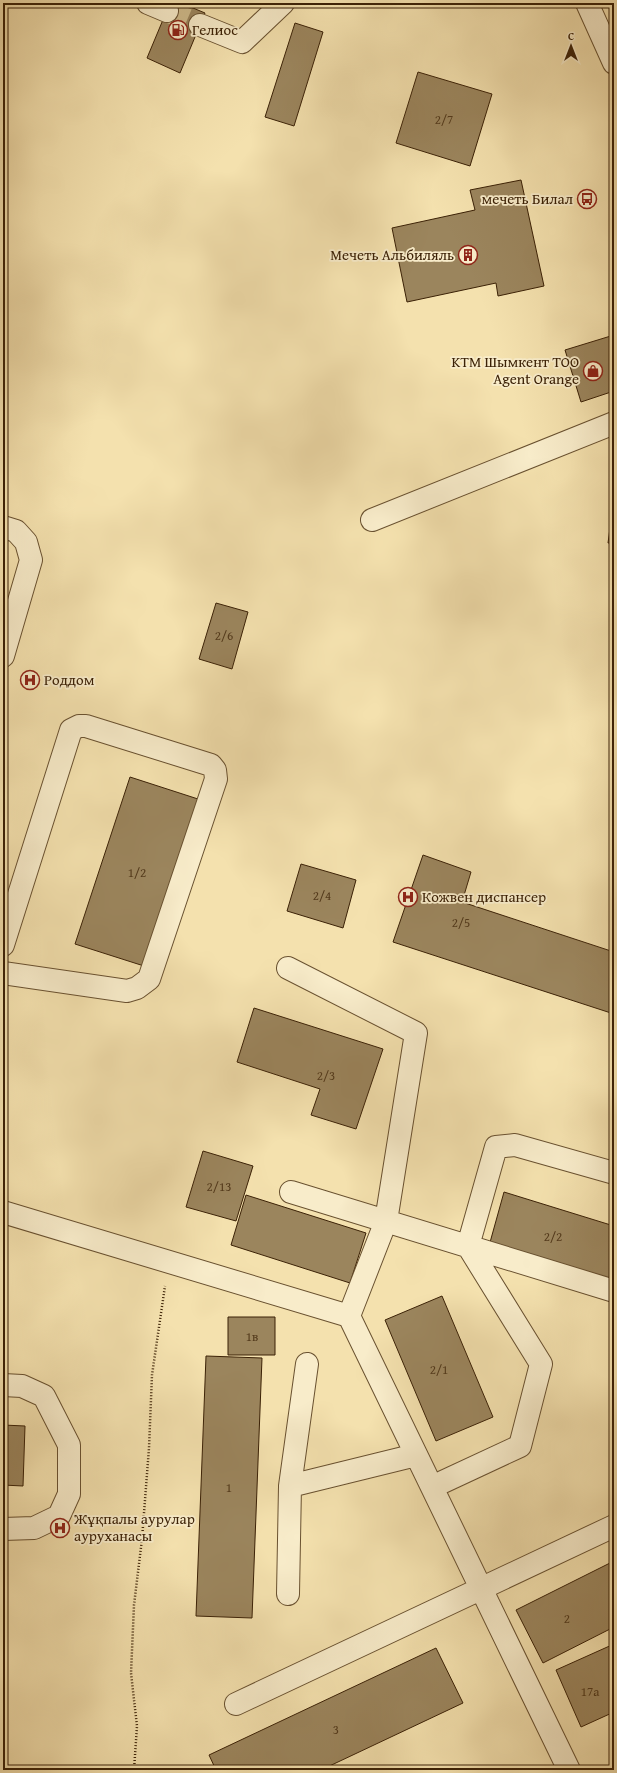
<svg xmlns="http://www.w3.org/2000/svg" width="617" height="1773" font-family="'Gentium Book Plus',serif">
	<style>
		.building { fill: #9b855d; stroke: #3b2106 }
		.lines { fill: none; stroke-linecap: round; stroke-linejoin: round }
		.minor-tunnel { stroke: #cfbb8c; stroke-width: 22; stroke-dasharray: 22 11; stroke-linecap: butt }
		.minor-casing { stroke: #695130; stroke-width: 24 }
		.path { stroke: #3b2106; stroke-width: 2.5; stroke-dasharray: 1 2; stroke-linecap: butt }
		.minor { stroke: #f8ecca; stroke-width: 22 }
		.labels { text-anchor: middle; stroke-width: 3.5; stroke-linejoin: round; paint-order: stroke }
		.number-label { font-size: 13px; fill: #533a1c }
		.poi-label { font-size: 15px; fill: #3b2106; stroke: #f8ecca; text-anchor: start }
	</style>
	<rect width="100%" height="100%" fill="#f4e1ae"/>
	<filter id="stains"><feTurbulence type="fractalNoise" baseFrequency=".005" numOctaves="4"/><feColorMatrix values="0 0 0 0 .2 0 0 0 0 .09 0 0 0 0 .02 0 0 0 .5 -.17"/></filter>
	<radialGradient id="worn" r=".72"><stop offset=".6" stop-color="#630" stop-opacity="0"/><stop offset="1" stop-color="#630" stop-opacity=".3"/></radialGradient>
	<path class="building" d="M170 3H181L205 13 180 73 147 58Z
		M295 23 323 32 294 126 265 117Z
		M418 72 492 94 470 166 396 143Z
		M521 180 544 286 498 296 496 283 407 302 392 228 475 210 470 190Z
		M614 335V391L581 402 565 350Z
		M612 513H614V543H608Z
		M216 603 248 612 232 669 199 659Z
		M130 777 198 799 144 966 75 944Z
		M423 855 471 872 462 902 614 952V1014L393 942Z
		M301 864 356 880 343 928 287 911Z
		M254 1008 383 1049 356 1129 311 1115 320 1089 237 1062Z
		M203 1151 253 1166 236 1221 186 1207Z
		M504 1192 614 1226V1285L489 1246Z
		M246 1195 366 1233 350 1283 231 1245Z
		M442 1296 493 1417 436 1441 385 1320Z
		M228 1317H275V1355H228Z
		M206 1356 262 1358 252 1618 196 1616Z
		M3 1425 25 1426 23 1486 3 1485Z
		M614 1561V1627L543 1663 516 1610Z
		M614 1644V1712L581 1727 556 1670Z
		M436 1648 463 1703 321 1770H216L209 1755Z"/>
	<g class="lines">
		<path class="minor-tunnel" d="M167 11 200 25"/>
		<g class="minor-casing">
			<path id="minor" d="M148 3 167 11
				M587 3 614 63
				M200 25 242 42 283 3
				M372 520 614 423
				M3 527 16 531 26 542 31 560 3 656
				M3 945 71 730 79 726H86L211 765 215 770 216 779 149 979 137 988 127 991 3 973
				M288 968 416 1033 386 1221 349 1316
				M291 1192 614 1291
				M3 1212 349 1316 569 1770
				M3 1385 22 1386 44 1396 69 1445V1494L59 1516 34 1528 3 1529
				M290 1486 416 1455
				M432 1487 520 1446 541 1364 468 1246 496 1147 515 1145 614 1173
				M288 1594 290 1486 307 1364
				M236 1704 614 1526"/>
		</g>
		<path class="path" d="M134 1770 137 1726 131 1673 134 1605 142 1539 149 1448 152 1375 165 1286"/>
		<use href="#minor" class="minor"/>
	</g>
	<defs>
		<g id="fuel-ring" transform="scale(1)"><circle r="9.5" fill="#f8ecca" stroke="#8f2418" stroke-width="1.5"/><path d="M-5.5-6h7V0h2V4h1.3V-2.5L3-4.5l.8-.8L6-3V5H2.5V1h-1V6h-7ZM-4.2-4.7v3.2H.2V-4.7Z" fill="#8f2418"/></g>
		<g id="bus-ring" transform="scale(1)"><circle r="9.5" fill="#f8ecca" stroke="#8f2418" stroke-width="1.5"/><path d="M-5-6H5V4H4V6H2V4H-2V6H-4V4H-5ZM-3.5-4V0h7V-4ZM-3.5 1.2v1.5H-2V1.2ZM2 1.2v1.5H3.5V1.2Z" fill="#8f2418"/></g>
		<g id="building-ring" transform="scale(1)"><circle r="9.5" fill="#f8ecca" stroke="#8f2418" stroke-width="1.5"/><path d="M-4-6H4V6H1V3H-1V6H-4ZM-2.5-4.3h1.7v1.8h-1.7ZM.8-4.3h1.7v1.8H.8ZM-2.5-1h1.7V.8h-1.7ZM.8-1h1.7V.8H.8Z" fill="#8f2418"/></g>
		<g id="shop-ring" transform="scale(1)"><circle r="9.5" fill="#f8ecca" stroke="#8f2418" stroke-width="1.5"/><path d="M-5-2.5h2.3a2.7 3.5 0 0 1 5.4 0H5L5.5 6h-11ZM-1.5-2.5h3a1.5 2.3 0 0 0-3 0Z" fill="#8f2418"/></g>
		<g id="hospital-ring" transform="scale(1)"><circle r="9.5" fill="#f8ecca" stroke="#8f2418" stroke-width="1.5"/><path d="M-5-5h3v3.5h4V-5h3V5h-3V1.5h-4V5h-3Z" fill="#8f2418"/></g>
	</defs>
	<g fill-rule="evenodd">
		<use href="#fuel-ring" x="178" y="30"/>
		<use href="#bus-ring" x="587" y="199"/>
		<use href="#building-ring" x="468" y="255"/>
		<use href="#shop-ring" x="593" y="371"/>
		<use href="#hospital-ring" x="30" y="680"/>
		<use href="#hospital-ring" x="408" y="897"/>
		<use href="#hospital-ring" x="60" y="1528"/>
	</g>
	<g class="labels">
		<g class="number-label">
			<text x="444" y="124">2/7</text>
			<text x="224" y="640">2/6</text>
			<text x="137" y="877">1/2</text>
			<text x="322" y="900">2/4</text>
			<text x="461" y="927">2/5</text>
			<text x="326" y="1080">2/3</text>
			<text x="219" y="1191">2/13</text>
			<text x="553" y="1241">2/2</text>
			<text x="252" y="1341">1в</text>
			<text x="439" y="1374">2/1</text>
			<text x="229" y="1492">1</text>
			<text x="567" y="1623">2</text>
			<text x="590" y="1696">17а</text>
			<text x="336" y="1734">3</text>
		</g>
		<g class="poi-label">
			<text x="192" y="35">Гелиос</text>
			<text x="573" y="204" text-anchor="end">мечеть Билал</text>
			<text x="454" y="260" text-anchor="end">Мечеть Альбиляль</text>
			<text x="579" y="367" text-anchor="end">KTM Шымкент ТОО<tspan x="579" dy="17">Agent Orange</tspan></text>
			<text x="44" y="685">Роддом</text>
			<text x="422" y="902">Кожвен диспансер</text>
			<text x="74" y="1524">Жұқпалы аурулар<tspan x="74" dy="17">ауруханасы</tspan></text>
		</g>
	</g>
	<rect width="617" height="1773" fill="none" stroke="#f4e1ae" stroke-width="16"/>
	<rect x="4" y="4" width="609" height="1765" fill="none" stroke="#3b2106" stroke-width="2"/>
	<rect x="8" y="8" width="601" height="1757" fill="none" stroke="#3b2106"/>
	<g transform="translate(571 46)" stroke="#f8ecca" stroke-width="3" paint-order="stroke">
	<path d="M0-3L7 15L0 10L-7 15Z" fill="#3b2106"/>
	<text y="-6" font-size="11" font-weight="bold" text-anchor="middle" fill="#3b2106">С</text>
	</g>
	<rect width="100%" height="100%" filter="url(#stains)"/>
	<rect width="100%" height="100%" fill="url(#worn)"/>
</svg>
